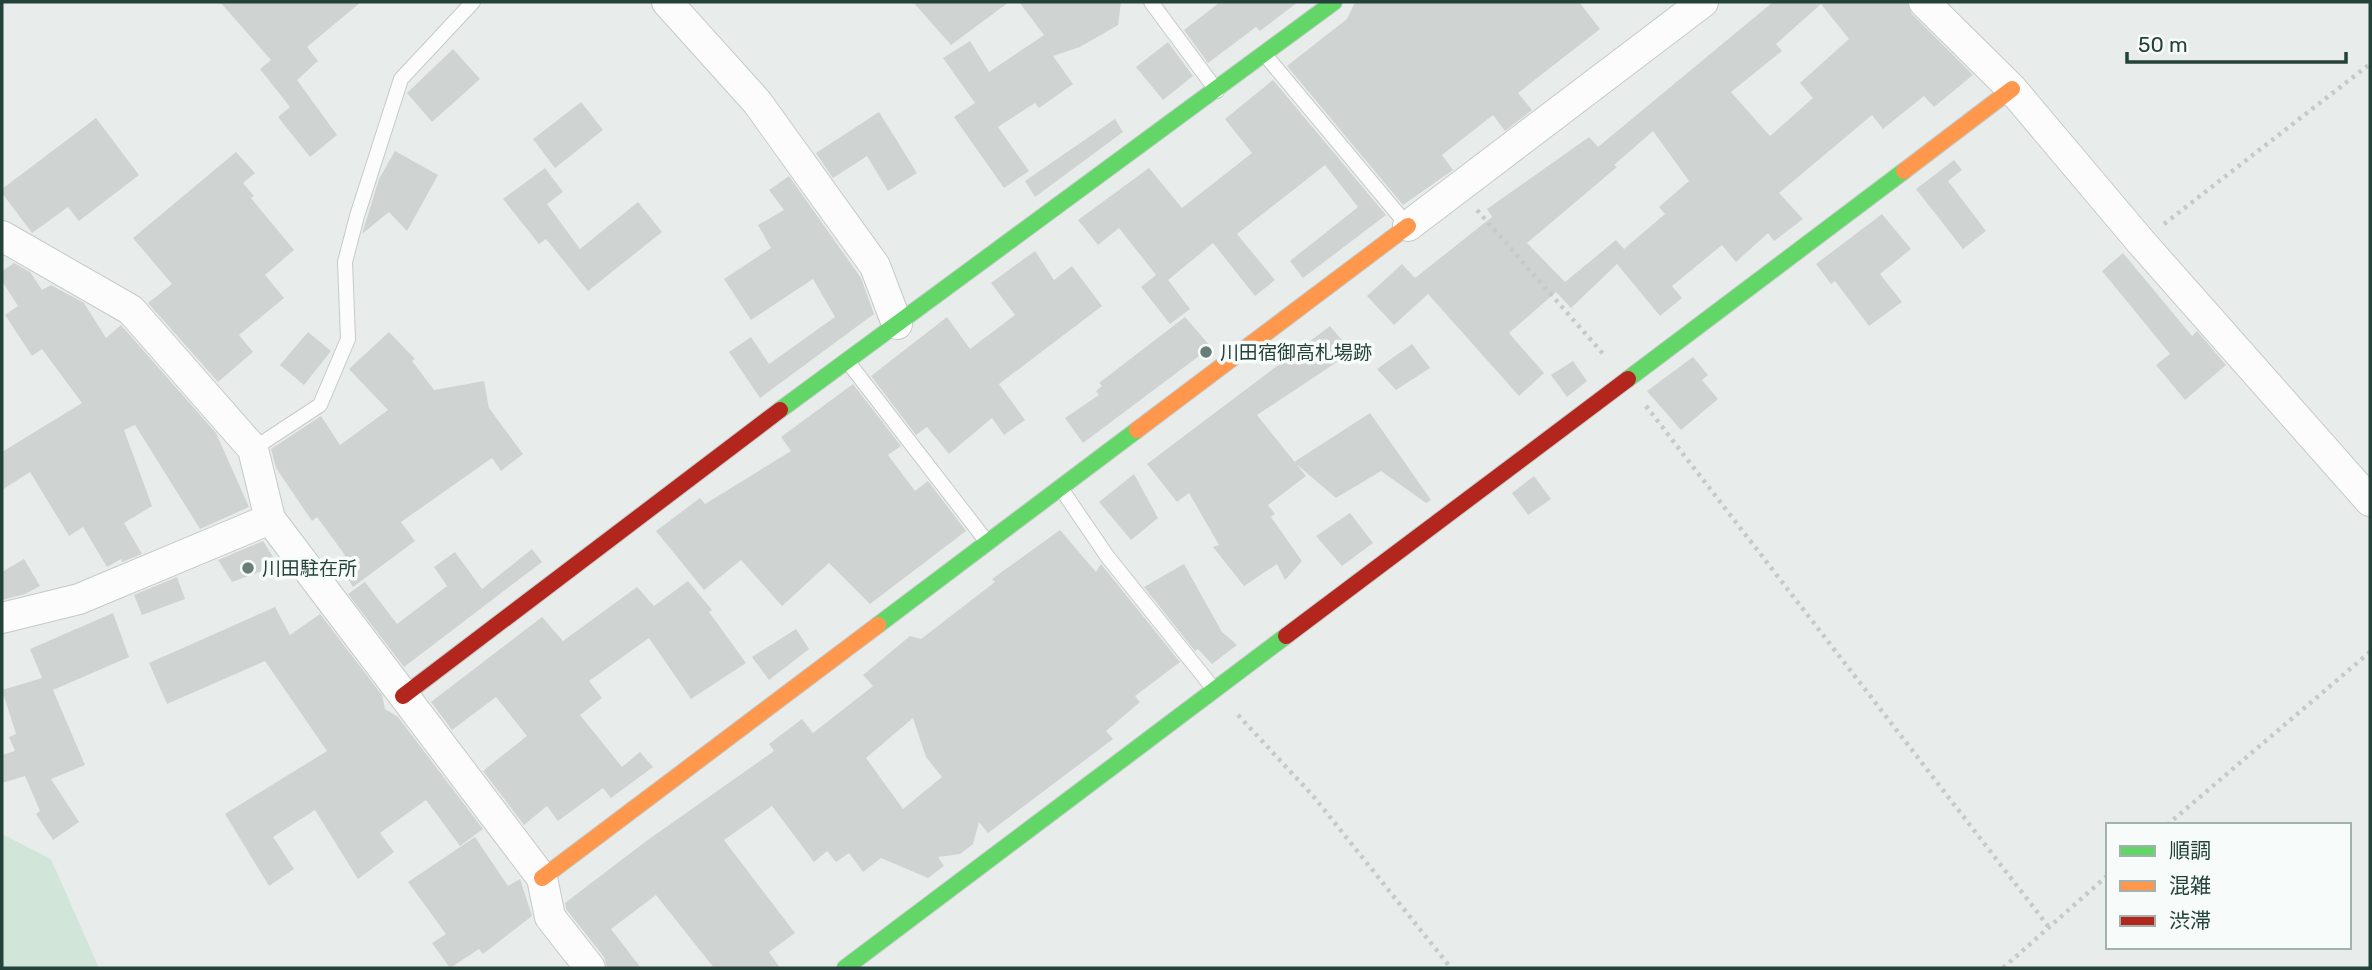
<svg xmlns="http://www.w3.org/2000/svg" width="2372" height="970" font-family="Rubik,'Noto Sans JP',sans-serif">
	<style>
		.green { fill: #d1e6d8 }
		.building { fill: #cfd4d2; fill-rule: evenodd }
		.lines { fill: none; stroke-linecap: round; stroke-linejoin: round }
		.lane-casing { stroke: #c5cac8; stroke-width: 16 }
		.street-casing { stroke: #c5cac8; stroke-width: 32 }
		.fast-casing { stroke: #c3cbc8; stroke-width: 18 }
		.slow-casing { stroke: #c3cbc8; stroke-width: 18 }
		.jam-casing { stroke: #c3cbc8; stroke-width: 18 }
		.path { stroke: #c3ccca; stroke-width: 4.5; stroke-dasharray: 3.5 5; stroke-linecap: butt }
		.lane { stroke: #fcfcfc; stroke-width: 14 }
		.street { stroke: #fcfcfc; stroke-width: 30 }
		.fast { stroke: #63d668; stroke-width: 16 }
		.slow { stroke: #ff974d; stroke-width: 16 }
		.jam { stroke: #b3261e; stroke-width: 16 }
		.poi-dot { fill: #697e78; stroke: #f7fbf9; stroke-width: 2.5 }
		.labels { text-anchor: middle; stroke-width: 7; stroke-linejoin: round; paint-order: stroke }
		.poi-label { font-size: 19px; fill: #24423a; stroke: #f7fbf9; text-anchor: start }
	</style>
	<rect width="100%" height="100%" fill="#e8edeb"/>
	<path class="green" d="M2 834 51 859 99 968H2Z"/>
	<path class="building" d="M220 2H361L307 47 318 61 297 80 337 135 310 157 278 117 290 107 260 69 271 60Z
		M913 2H1009L951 45Z
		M1019 2H1121L1118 25 1080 47 1053 56 1073 84 1039 108 1035 103 998 127 1029 171 1004 188 954 117 975 103 943 58 970 41 989 72 1044 35Z
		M1220 2H1298L1260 31 1256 27 1208 63 1184 30Z
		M1355 2H1579L1600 29 1518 93 1532 110 1505 131 1493 115 1442 155 1453 170 1403 205 1287 66 1347 19Z
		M1773 2H1907L1912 14 1973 75 1934 107 1924 96 1883 129 1872 115 1779 193 1803 219 1774 241 1768 233 1736 262 1722 245 1672 286 1682 298 1660 316 1617 264 1571 308 1556 292 1509 333 1544 373 1519 396 1428 294 1394 325 1367 296 1402 264 1415 278 1492 217 1487 209 1589 137 1598 147ZM1821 4 1849 39 1800 83 1813 98 1770 136 1731 92 1782 51 1776 44ZM1653 131 1689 181 1659 207 1665 214 1624 249 1616 240 1565 282 1527 243 1617 167 1614 165Z
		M1168 42 1193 76 1163 100 1136 67Z
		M453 49 480 79 432 122 407 93Z
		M1273 80 1386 215 1303 278 1290 261 1358 207 1325 165 1237 234 1275 280 1255 296 1213 243 1168 280 1190 309 1170 324 1141 287 1156 275 1119 228 1098 245 1078 220 1149 168 1182 208 1252 153 1225 119Z
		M581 102 603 130 555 168 533 139Z
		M879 112 917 173 888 191 867 156 833 178 816 153Z
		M96 118 139 175 79 221 68 207 32 233 2 193V189Z
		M1115 119 1123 132 1035 197 1025 181Z
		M395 151 438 175 407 231 389 212 362 234 379 179Z
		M236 152 255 173 243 183 254 196 251 198 294 250 265 275 284 298 239 335 253 352 218 382 148 303 172 284 133 238Z
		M1954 160 1962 170 1948 181 1986 231 1963 249 1916 189Z
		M545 168 563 192 547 204 580 249 638 202 662 232 588 291 546 239 539 244 503 199Z
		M789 176 861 278 874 314 760 398 729 352 751 337 769 364 835 317 813 279 751 320 724 279 771 248 758 225 784 210 769 190Z
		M1882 214 1911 249 1880 274 1902 302 1869 326 1835 281 1831 284 1816 264Z
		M1035 251 1054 280 1072 266 1102 306 999 384 1025 420 1004 435 992 418 949 454 927 427 916 435 871 376 947 317 970 349 1015 315 991 283Z
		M2123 253 2192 336 2197 331 2226 365 2185 400 2156 365 2170 354 2102 271Z
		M14 263 30 272 42 290 51 285 84 303 106 338 121 325 216 433 249 507 200 529 135 425 124 430 152 506 124 523 142 554 122 562 121 559 107 567 83 527 69 536 30 472 2 490V452L82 403 42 349 32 356 5 315 18 306 2 281V271Z
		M1185 317 1211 347 1083 443 1065 418 1099 395 1096 391 1102 386 1099 383Z
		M1330 326 1352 352 1257 415 1306 476 1268 505 1275 514 1271 517 1302 561 1285 580 1277 564 1244 586 1213 547 1219 545 1189 493 1177 502 1147 464Z
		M308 332 331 351 304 385 280 365Z
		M389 332 415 359 412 361 434 390 484 381 489 408 523 454 501 471 492 458 401 522 415 541 353 587 337 561 345 555 317 517 312 521 276 468 271 449 321 416 340 445 388 410 349 369Z
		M1412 344 1430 368 1396 390 1377 369Z
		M1693 357 1708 375 1702 380 1718 399 1681 430 1647 391Z
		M1573 361 1587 381 1567 397 1551 375Z
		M853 384 901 446 888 455 915 491 928 481 966 531 870 604 829 563 782 606 741 560 704 590 656 531 700 498 705 504 791 451 781 437Z
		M1370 413 1431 500 1426 503 1381 471 1336 498 1294 462Z
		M1134 474 1158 518 1131 540 1099 502Z
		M1534 476 1551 499 1528 515 1512 493Z
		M1350 513 1373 543 1342 566 1316 536Z
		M1060 530 1096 572 1101 564 1180 662 1135 696 1140 702 1106 731 1113 739 988 833 979 822 973 844 960 854 938 857 944 866 928 878 881 858 863 872 849 853 836 862 827 851 814 862 772 806 724 840 795 933 769 952 780 968H714L656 895 611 929 641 968H607L604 957 566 909 565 903 645 842 774 751 769 744 802 719 813 733 873 686 863 675 910 636 921 639 995 582 992 579ZM913 718 926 757 942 777 903 809 866 758Z
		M263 541 278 565 232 582 218 560Z
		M532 549 542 562 404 667 348 594 365 582 397 624 447 586 434 567 455 552 482 589Z
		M24 559 40 586 25 594 2 600V572Z
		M1184 564 1222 632 1237 645 1212 664 1198 649 1195 651 1144 587Z
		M177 577 185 599 142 615 134 595Z
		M688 581 712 610 709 612 746 663 691 699 649 638 589 681 602 698 580 715 622 767 640 752 653 767 611 798 603 788 558 821 547 806 524 825 483 771 527 736 496 697 452 730 431 702 542 617 563 641 637 587 654 606Z
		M275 607 290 635 320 614 382 695 385 709 398 717 483 829 460 846 426 800 380 833 394 852 358 879 315 810 273 837 294 869 269 886 225 814 327 751 265 661 167 704 149 663Z
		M113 613 129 657 53 690 85 765 51 779 79 822 53 840 36 814 40 811 25 776 2 783V755L15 751 9 737 16 734 2 690 42 678 30 649Z
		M796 629 809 649 769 680 752 657Z
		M475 837 508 886 520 879 532 916 483 954 479 949 450 968 432 943 446 934 408 882Z"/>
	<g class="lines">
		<g class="lane-casing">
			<path id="lane" d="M1151 2 1217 91
				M1266 56 1408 226
				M848 362 987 542
				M253 449 320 405 348 339 345 262 357 216 401 79 473 2
				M1062 490 1107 556 1213 688"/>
		</g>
		<g class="street-casing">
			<path id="street" d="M667 2 757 102 875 266 897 324
				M1924 2 2012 89 2141 242 2370 501
				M1408 226 1703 2
				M2 236 131 310 253 449 270 519 542 878 550 917 590 968
				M2 618 79 599 270 519"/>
		</g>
		<g class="fast-casing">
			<path id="fast" d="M1628 379 1904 171
				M780 410 1334 2
				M878 625 1137 430
				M845 968 1286 636"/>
		</g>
		<g class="slow-casing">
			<path id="slow" d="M1904 171 2012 89
				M1137 430 1408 226
				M542 878 878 625"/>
		</g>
		<g class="jam-casing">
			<path id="jam" d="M1286 636 1628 379
				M403 696 780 410"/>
		</g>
		<path class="path" d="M1477 210 1605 356
			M2164 224 2370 64
			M1646 406 2048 926
			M1238 715 1314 797 1451 968
			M2167 825 2370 652
			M2003 968 2108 875"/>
		<use href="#lane" class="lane"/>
		<use href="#street" class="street"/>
		<use href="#fast" class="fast"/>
		<use href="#slow" class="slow"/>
		<use href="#jam" class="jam"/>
	</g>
	<g class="poi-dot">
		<circle cx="1206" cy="352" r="7"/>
		<circle cx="248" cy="568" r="7"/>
	</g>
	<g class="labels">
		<g class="poi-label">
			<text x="1220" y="359">川田宿御高札場跡</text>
			<text x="262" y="575">川田駐在所</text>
		</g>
	</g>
	<rect width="2372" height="970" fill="none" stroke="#24423a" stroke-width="7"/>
	<rect x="2106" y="823" width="245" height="126" fill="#f7fbf9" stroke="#a3b1ad" stroke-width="2"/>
	<rect x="2120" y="846" width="35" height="10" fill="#63d668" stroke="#a3b1ad" stroke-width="2"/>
	<text x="2169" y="858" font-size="21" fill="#24423a">順調</text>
	<rect x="2120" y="881" width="35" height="10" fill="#ff974d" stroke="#a3b1ad" stroke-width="2"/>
	<text x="2169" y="893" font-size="21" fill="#24423a">混雑</text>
	<rect x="2120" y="916" width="35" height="10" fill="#b3261e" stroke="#a3b1ad" stroke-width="2"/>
	<text x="2169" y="928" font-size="21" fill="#24423a">渋滞</text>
	<path d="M2127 52v10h219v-10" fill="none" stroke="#24423a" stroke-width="3.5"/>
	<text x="2138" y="52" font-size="21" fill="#24423a" stroke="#f7fbf9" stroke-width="5" paint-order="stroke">50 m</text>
</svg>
